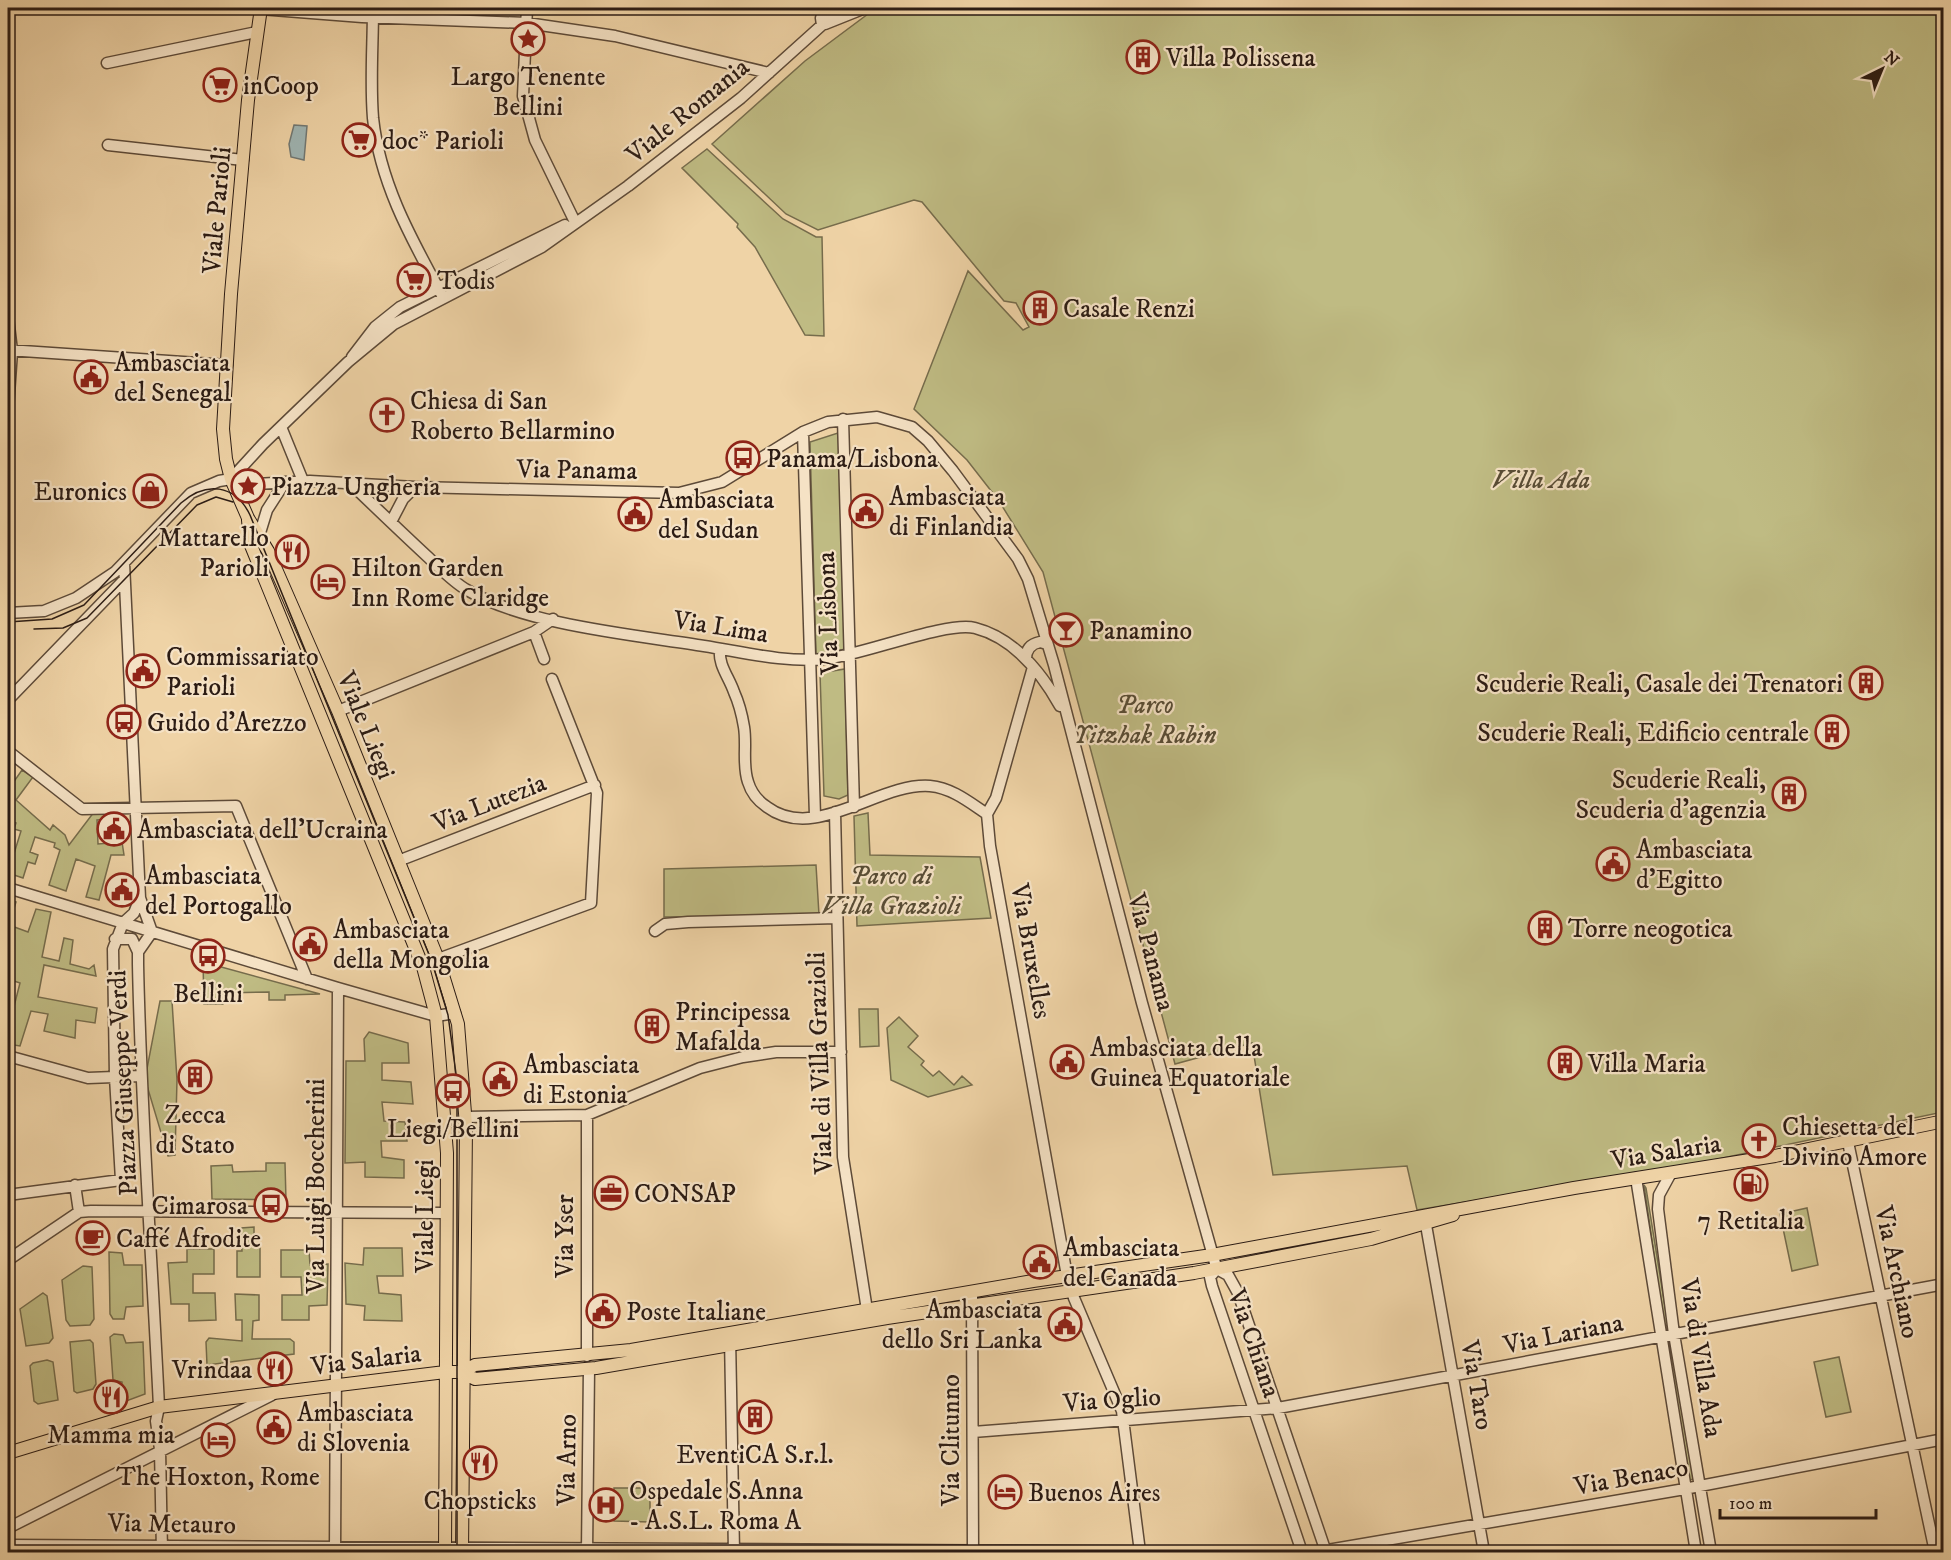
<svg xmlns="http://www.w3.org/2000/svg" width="1951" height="1560" font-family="'IM FELL DW Pica',serif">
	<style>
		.green { fill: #bfbb83; stroke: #766c4c; stroke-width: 1.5 }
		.water { fill: #9fb5b3; stroke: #717873; stroke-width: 1.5 }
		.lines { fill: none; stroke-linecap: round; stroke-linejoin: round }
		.minor-casing { stroke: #5d4a38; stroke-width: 13 }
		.major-casing { stroke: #2c1c14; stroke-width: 14 }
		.minor { stroke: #f5e2c5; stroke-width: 10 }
		.major { stroke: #efd3a6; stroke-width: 12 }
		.tram { stroke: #2c1c14; stroke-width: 1.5 }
		.labels { text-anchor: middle; stroke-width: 4.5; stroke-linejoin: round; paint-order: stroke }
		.poi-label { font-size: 26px; fill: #2c1c14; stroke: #f5e2c5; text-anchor: start }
		.street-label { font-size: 26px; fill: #2c1c14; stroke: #f5e2c5 }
		.park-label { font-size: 26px; font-style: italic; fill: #584c35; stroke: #f5e2c5 }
	</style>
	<rect width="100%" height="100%" fill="#efd3a6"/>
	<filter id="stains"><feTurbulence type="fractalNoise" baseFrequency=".00333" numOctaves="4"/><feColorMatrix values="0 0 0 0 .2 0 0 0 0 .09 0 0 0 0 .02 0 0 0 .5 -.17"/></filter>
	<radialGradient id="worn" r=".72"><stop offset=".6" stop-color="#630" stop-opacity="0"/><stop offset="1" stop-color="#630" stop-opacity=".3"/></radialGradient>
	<path class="green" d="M876 8H1943V1112L1694 1164 1417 1210 1407 1166 1273 1175 1252 1043 1175 1064 1043 572 999 501 967 460 914 409 968 271 1023 330 1029 327 1016 303 1004 301 922 202 914 200 818 230 786 214 712 144 805 61Z
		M707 149 783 219 816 237H822L824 336 805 335 755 247 737 227 738 224 682 168Z
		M841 432 846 649 816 654 810 442Z
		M845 669 848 795 839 799 824 796 820 673Z
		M22 770 33 777 16 800 50 830 53 825 65 835 69 845 94 812H122L121 818 97 820 98 844 122 842 124 855H111L99 900 86 897 95 866 76 859 66 891 49 885 60 850 54 847 55 843 35 837 30 852 38 855 35 864 28 862 23 878 8 873 21 831 14 829 16 823 8 820V790Z
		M868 813 870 855 980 857 991 918 857 926 854 816Z
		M816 865 819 915 664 917V869Z
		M8 899 16 902 9 925 28 932 36 909 51 912 42 957 59 961 64 938 73 940 70 964 89 969 94 965 96 976 44 965 38 997 97 1008 95 1023 76 1020 75 1038 44 1031 48 1014 31 1011 20 1046 8 1044V1030L20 983 8 979Z
		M203 962 320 994 285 995V1000H269V992L223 993V1004H204Z
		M160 1001H172L177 1080 175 1155 168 1156 145 1079Z
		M859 1009H878L879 1046 860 1047Z
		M899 1017 918 1036 908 1047 924 1061 921 1065 933 1076 939 1071 954 1085 962 1076 972 1085 928 1097 891 1080 887 1028Z
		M369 1032 408 1043 409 1063H382V1080L411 1082 413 1104 382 1102 384 1121 405 1122 407 1141H381L382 1157 404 1160V1178L365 1177V1162L345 1163 346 1061H365L364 1039Z
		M266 1163H285L286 1200 212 1199 211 1166 232 1165 233 1172 266 1171Z
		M1644 1185 1646 1188 1668 1325 1664 1326Z
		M1807 1208 1818 1265 1792 1271 1780 1214Z
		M254 1227V1248H260V1277H237V1251H242L241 1228Z
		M364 1248H402L403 1276H377L379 1293 401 1295 402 1321 364 1320 365 1306 346 1304 345 1263 363 1265Z
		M187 1249H214V1274H193V1293H215L216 1320 189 1321V1304H171L168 1263 187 1262Z
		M281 1250H309L310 1265 328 1264 327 1305 309 1306V1320H282V1295H302L301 1277H281Z
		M109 1252 122 1253 124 1265H142L143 1306 126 1307 124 1319H113L110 1314Z
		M83 1266 92 1267 94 1319 90 1325 70 1326 66 1320 62 1280Z
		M43 1293 47 1296 53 1338 49 1343 26 1346 20 1309Z
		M235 1294 259 1295V1320L253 1321 252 1339H290L294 1342V1354L207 1365 206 1342 209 1338 242 1341V1320H236Z
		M114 1334 123 1335 126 1343 143 1342 145 1394 121 1403 122 1382 113 1380 110 1337Z
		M90 1340 93 1343 96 1384 93 1389 77 1393 74 1391 70 1342Z
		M1671 1341 1694 1479 1689 1480 1666 1342Z
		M1839 1357 1851 1412 1826 1417 1814 1362Z
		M47 1360 53 1362 58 1400 38 1404 34 1401 30 1366 33 1363Z
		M614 1488H650V1522L614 1521Z"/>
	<path class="water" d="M294 125 307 126 304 160 291 157 289 144Z"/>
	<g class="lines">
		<g class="minor-casing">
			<path id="minor" d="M373 8C373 44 370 81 373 118 380 184 412 240 443 297
				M527 8 523 96 535 140 575 222
				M260 9 362 17 527 23 615 36 769 73
				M825 24 865 8
				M822 25 821 18 825 8
				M107 63 257 32
				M108 145 243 160
				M8 317 12 351 8 409
				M8 350 227 365
				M352 357 375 327 400 307 565 225
				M843 419 854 807
				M281 427 303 481
				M803 432 815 816
				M231 479 263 444 348 362 394 324 542 247 628 186 741 98 822 25 837 8
				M350 483C376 508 402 533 429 558 441 569 453 582 467 590 526 625 635 635 704 646 743 652 785 663 825 659 863 655 946 621 975 628 1014 638 1041 672 1060 706
				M391 522 403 499 415 487
				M259 536 267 510 285 482
				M124 563 140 898 152 932
				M8 613 44 611 76 598 115 572 191 493 219 481 231 479 256 484 310 481 415 487 679 493 722 482 803 432 828 422 877 417 912 427 928 441 953 471 1018 559 1028 579 1054 665 1142 1003 1215 1263
				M534 632 544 659
				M720 649C718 665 729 677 734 692 739 703 742 715 744 727 747 745 742 765 748 782 751 792 758 801 767 807 815 843 879 782 930 786 952 788 969 802 987 814
				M1026 659C1026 650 1030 644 1040 642L1047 644
				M1033 667 996 798 987 814 990 846 1067 1276 1074 1298 1122 1411 1140 1552
				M8 700 124 580
				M338 711 534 632 553 619
				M8 751 82 809 236 806 307 979
				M835 812 843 1157 867 1310
				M398 861 595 785
				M8 888 338 988 436 1016 455 1013
				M655 931 665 924 688 922 837 918
				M152 932 138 952V964C141 1112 152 1259 159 1407L156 1421 160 1449 162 1552
				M115 939H132L138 952
				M438 959 591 903 597 793 552 679
				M8 1056 88 1078 140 1076
				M587 1115V1356
				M466 1117 587 1115 700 1068 743 1057 776 1052H841
				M1848 1142 1935 1552
				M1671 1173 1659 1195 1658 1209 1674 1334 1711 1552
				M1636 1178 1696 1552
				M75 1185 79 1212
				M8 1195 121 1180 115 1077 113 949 123 923 134 913 140 898
				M1426 1225 1484 1552
				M8 1260 79 1212 91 1211 446 1213
				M1217 1269 1228 1275 1238 1293 1326 1552
				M1217 1269 1210 1277 1212 1286 1302 1552
				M972 1292 973 1552
				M730 1337 734 1552
				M973 1432 1278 1408 1944 1284
				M8 1528 272 1395
				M8 1545 1222 1552
				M335 1552 338 988
				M587 1552 589 1368
				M1316 1552 1679 1490 1944 1439"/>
		</g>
		<g class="major-casing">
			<path id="major" d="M261 8 248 100 231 294 223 429 226 459 231 479 248 518 268 551 338 711 438 959 458 1024 466 1126 462 1552
				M248 520 250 543 423 967 436 1016 447 1153 445 1552
				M462 1372 475 1365 631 1350 1033 1281 1212 1255 1574 1188 1775 1156 1944 1121
				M8 1453 159 1407 445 1372H462L475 1379 596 1368 887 1318 1194 1273 1371 1239 1453 1215"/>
		</g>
		<use href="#minor" class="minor"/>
		<use href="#major" class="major"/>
		<path class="tram" d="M8 622 52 619 84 605 181 503C206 481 235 484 250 515L432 962 448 1015 457 1081V1552
			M34 629 63 628 87 618 197 505 216 497 233 502"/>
	</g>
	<defs>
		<g id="sight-ring" transform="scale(1.725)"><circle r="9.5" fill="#f5e2c5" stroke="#8f2418" stroke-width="1.5"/><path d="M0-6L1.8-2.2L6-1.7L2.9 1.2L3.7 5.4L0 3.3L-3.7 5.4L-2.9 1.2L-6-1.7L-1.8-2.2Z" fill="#8f2418"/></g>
		<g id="building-ring" transform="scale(1.725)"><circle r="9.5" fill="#f5e2c5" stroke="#8f2418" stroke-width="1.5"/><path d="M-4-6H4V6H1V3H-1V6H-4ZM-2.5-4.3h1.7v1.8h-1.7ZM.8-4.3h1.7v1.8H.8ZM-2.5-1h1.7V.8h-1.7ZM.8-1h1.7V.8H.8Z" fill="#8f2418"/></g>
		<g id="supermarket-ring" transform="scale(1.725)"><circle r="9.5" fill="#f5e2c5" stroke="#8f2418" stroke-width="1.5"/><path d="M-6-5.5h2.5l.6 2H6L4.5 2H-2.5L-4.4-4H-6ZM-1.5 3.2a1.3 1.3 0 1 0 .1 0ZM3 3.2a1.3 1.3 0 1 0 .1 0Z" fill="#8f2418"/></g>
		<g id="civic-ring" transform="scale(1.725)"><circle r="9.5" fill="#f5e2c5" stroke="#8f2418" stroke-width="1.5"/><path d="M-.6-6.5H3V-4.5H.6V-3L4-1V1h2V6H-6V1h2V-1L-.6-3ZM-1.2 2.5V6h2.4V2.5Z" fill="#8f2418"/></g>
		<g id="church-ring" transform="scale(1.725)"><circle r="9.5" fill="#f5e2c5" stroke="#8f2418" stroke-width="1.5"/><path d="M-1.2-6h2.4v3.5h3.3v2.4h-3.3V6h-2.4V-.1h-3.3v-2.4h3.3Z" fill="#8f2418"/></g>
		<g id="bus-ring" transform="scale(1.725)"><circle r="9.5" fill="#f5e2c5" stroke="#8f2418" stroke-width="1.5"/><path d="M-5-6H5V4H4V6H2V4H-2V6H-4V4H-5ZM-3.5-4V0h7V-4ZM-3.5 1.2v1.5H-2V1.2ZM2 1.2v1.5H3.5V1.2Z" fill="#8f2418"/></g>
		<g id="shop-ring" transform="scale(1.725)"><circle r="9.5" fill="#f5e2c5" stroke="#8f2418" stroke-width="1.5"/><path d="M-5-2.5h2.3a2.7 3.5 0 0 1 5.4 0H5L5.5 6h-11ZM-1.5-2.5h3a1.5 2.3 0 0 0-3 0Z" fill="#8f2418"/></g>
		<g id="restaurant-ring" transform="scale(1.725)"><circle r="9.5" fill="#f5e2c5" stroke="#8f2418" stroke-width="1.5"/><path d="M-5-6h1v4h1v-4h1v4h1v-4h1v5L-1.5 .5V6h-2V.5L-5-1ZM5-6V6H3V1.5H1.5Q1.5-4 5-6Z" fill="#8f2418"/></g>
		<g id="hotel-ring" transform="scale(1.725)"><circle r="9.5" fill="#f5e2c5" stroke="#8f2418" stroke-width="1.5"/><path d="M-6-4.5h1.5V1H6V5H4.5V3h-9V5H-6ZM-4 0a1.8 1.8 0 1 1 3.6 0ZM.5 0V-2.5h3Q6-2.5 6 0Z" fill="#8f2418"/></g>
		<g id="bar-ring" transform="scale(1.725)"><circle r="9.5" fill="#f5e2c5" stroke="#8f2418" stroke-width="1.5"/><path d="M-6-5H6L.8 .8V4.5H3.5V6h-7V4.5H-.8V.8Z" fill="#8f2418"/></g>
		<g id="fuel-ring" transform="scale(1.725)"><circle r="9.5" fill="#f5e2c5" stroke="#8f2418" stroke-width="1.5"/><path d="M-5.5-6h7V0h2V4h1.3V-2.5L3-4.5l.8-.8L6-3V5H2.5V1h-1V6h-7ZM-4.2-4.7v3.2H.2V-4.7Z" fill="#8f2418"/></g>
		<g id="office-ring" transform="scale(1.725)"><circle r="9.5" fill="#f5e2c5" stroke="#8f2418" stroke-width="1.5"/><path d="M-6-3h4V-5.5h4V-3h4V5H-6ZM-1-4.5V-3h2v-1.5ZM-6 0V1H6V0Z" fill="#8f2418"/></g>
		<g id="cafe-ring" transform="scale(1.725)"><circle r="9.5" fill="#f5e2c5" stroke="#8f2418" stroke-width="1.5"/><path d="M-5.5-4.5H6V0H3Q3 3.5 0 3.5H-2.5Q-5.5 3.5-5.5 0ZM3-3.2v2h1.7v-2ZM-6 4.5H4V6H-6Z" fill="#8f2418"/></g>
		<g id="hospital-ring" transform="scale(1.725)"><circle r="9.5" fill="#f5e2c5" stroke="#8f2418" stroke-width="1.5"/><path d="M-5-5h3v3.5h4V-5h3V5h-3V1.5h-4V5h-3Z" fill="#8f2418"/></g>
	</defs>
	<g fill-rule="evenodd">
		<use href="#sight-ring" x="528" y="39"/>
		<use href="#building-ring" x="1143" y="57"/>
		<use href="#supermarket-ring" x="220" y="85"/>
		<use href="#supermarket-ring" x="359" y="140"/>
		<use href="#supermarket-ring" x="414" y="280"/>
		<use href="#building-ring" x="1040" y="308"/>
		<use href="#civic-ring" x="91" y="377"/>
		<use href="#church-ring" x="387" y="415"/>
		<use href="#bus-ring" x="743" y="458"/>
		<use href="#sight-ring" x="248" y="486"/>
		<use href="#shop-ring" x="150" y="491"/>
		<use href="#civic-ring" x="866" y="511"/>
		<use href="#civic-ring" x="635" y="514"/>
		<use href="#restaurant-ring" x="292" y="552"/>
		<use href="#hotel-ring" x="328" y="582"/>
		<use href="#bar-ring" x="1066" y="630"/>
		<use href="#civic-ring" x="143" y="671"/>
		<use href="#building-ring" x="1866" y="683"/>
		<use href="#bus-ring" x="124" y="722"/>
		<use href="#building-ring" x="1832" y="732"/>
		<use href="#building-ring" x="1789" y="794"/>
		<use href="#civic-ring" x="114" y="829"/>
		<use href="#civic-ring" x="1613" y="864"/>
		<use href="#civic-ring" x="122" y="890"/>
		<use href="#building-ring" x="1545" y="928"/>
		<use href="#civic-ring" x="310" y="944"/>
		<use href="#bus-ring" x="208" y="956"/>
		<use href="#building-ring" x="652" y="1026"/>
		<use href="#civic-ring" x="1067" y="1062"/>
		<use href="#building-ring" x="1565" y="1063"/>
		<use href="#building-ring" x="195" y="1077"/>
		<use href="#civic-ring" x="500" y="1079"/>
		<use href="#bus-ring" x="453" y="1091"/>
		<use href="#church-ring" x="1759" y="1141"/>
		<use href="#fuel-ring" x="1751" y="1184"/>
		<use href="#office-ring" x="611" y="1193"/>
		<use href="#bus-ring" x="271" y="1205"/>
		<use href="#cafe-ring" x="93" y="1238"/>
		<use href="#civic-ring" x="1040" y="1262"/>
		<use href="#civic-ring" x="603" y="1311"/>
		<use href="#civic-ring" x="1065" y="1324"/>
		<use href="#restaurant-ring" x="275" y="1369"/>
		<use href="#restaurant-ring" x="111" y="1397"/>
		<use href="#building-ring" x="755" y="1417"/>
		<use href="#civic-ring" x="274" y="1427"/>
		<use href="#hotel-ring" x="218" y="1440"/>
		<use href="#restaurant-ring" x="480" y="1463"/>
		<use href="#hotel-ring" x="1005" y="1492"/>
		<use href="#hospital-ring" x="606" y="1505"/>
	</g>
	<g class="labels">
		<g class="poi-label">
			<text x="1166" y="66">Villa Polissena</text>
			<text x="528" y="85" text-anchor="middle">Largo Tenente<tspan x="528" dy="30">Bellini</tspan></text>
			<text x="243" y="94">inCoop</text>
			<text x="382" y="149">doc* Parioli</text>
			<text x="437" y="289">Todis</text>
			<text x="1063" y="317">Casale Renzi</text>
			<text x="114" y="371">Ambasciata<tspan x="114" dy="30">del Senegal</tspan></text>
			<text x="410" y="409">Chiesa di San<tspan x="410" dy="30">Roberto Bellarmino</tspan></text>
			<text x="766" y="467">Panama/Lisbona</text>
			<text x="271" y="495">Piazza Ungheria</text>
			<text x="127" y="500" text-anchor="end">Euronics</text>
			<text x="889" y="505">Ambasciata<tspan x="889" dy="30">di Finlandia</tspan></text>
			<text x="658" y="508">Ambasciata<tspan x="658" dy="30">del Sudan</tspan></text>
			<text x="269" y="546" text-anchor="end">Mattarello<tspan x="269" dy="30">Parioli</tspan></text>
			<text x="351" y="576">Hilton Garden<tspan x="351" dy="30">Inn Rome Claridge</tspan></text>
			<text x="1089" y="639">Panamino</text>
			<text x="166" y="665">Commissariato<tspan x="166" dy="30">Parioli</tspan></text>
			<text x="1843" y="692" text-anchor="end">Scuderie Reali, Casale dei Trenatori</text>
			<text x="147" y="731">Guido d'Arezzo</text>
			<text x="1809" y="741" text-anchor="end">Scuderie Reali, Edificio centrale</text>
			<text x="1766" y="788" text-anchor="end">Scuderie Reali,<tspan x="1766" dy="30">Scuderia d'agenzia</tspan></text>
			<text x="137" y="838">Ambasciata dell'Ucraina</text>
			<text x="1636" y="858">Ambasciata<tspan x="1636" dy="30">d'Egitto</tspan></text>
			<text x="145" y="884">Ambasciata<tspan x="145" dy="30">del Portogallo</tspan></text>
			<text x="1568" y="937">Torre neogotica</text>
			<text x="333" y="938">Ambasciata<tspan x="333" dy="30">della Mongolia</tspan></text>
			<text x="208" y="1002" text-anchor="middle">Bellini</text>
			<text x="675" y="1020">Principessa<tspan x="675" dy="30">Mafalda</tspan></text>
			<text x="1090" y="1056">Ambasciata della<tspan x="1090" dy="30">Guinea Equatoriale</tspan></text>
			<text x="1588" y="1072">Villa Maria</text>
			<text x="523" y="1073">Ambasciata<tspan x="523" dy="30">di Estonia</tspan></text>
			<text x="195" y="1123" text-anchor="middle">Zecca<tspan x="195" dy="30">di Stato</tspan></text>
			<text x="1782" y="1135">Chiesetta del<tspan x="1782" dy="30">Divino Amore</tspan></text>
			<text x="453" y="1137" text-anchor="middle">Liegi/Bellini</text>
			<text x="634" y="1202">CONSAP</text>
			<text x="248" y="1214" text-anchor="end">Cimarosa</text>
			<text x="1751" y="1229" text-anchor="middle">7 Retitalia</text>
			<text x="116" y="1247">Caffé Afrodite</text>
			<text x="1063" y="1256">Ambasciata<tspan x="1063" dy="30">del Canada</tspan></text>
			<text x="1042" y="1318" text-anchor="end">Ambasciata<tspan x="1042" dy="30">dello Sri Lanka</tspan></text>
			<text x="626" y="1320">Poste Italiane</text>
			<text x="252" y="1378" text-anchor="end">Vrindaa</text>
			<text x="297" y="1421">Ambasciata<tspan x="297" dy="30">di Slovenia</tspan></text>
			<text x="111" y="1443" text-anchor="middle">Mamma mia</text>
			<text x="755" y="1463" text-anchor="middle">EventiCA S.r.l.</text>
			<text x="218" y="1485" text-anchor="middle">The Hoxton, Rome</text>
			<text x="629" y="1499">Ospedale S.Anna<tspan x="629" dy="30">- A.S.L. Roma A</tspan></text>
			<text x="1028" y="1501">Buenos Aires</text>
			<text x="480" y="1509" text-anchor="middle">Chopsticks</text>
		</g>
		<g class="street-label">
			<text transform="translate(687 110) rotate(-39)" y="9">Viale Romania</text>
			<text transform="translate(216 210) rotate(-85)" y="9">Viale Parioli</text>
			<text transform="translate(577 469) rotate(1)" y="9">Via Panama</text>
			<text transform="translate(827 613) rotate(-92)" y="9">Via Lisbona</text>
			<text transform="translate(721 626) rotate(9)" y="9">Via Lima</text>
			<text transform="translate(367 725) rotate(68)" y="9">Viale Liegi</text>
			<text transform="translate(489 802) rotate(-21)" y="9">Via Lutezia</text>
			<text transform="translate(1032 951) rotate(80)" y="9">Via Bruxelles</text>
			<text transform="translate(1152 952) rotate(75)" y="9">Via Panama</text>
			<text transform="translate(819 1063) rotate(-92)" y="9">Viale di Villa Grazioli</text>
			<text transform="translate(122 1083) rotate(-93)" y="9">Piazza Giuseppe Verdi</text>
			<text transform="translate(1666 1151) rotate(-9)" y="9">Via Salaria</text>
			<text transform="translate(315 1186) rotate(-90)" y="9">Via Luigi Boccherini</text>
			<text transform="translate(424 1216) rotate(-90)" y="9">Viale Liegi</text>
			<text transform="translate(564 1236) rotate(-90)" y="9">Via Yser</text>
			<text transform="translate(1898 1272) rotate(78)" y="9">Via Archiano</text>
			<text transform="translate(1563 1333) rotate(-11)" y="9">Via Lariana</text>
			<text transform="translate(1255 1343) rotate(71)" y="9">Via Chiana</text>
			<text transform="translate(1702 1358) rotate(81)" y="9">Via di Villa Ada</text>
			<text transform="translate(366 1359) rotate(-7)" y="9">Via Salaria</text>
			<text transform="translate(1478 1385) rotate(80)" y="9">Via Taro</text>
			<text transform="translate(1112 1399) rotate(-4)" y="9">Via Oglio</text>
			<text transform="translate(950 1440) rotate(-90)" y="9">Via Clitunno</text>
			<text transform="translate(566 1460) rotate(-89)" y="9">Via Arno</text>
			<text transform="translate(1631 1476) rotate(-10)" y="9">Via Benaco</text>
			<text transform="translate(172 1523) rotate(1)" y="9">Via Metauro</text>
		</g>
		<g class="park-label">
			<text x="1541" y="488">Villa Ada</text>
			<text x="1145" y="713">Parco<tspan x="1145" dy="30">Yitzhak Rabin</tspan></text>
			<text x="891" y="884">Parco di<tspan x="891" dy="30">Villa Grazioli</tspan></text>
		</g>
	</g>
	<rect width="1951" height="1560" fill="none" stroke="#efd3a6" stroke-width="30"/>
	<rect x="9" y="9" width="1933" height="1542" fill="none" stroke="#2c1c14" stroke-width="3"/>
	<rect x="15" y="15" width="1921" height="1530" fill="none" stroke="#2c1c14" stroke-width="1.5"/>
	<g transform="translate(1882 69) rotate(43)" stroke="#f5e2c5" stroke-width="4.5" paint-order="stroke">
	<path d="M0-4.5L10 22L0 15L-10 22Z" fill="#2c1c14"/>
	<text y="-9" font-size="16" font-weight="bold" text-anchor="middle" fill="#2c1c14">N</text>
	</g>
	<path d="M1720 1509v9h156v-9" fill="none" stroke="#2c1c14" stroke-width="3"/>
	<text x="1729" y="1509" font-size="18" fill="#2c1c14" stroke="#f5e2c5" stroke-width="4.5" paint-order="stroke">100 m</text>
	<rect width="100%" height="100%" filter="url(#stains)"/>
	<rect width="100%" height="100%" fill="url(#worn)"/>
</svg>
